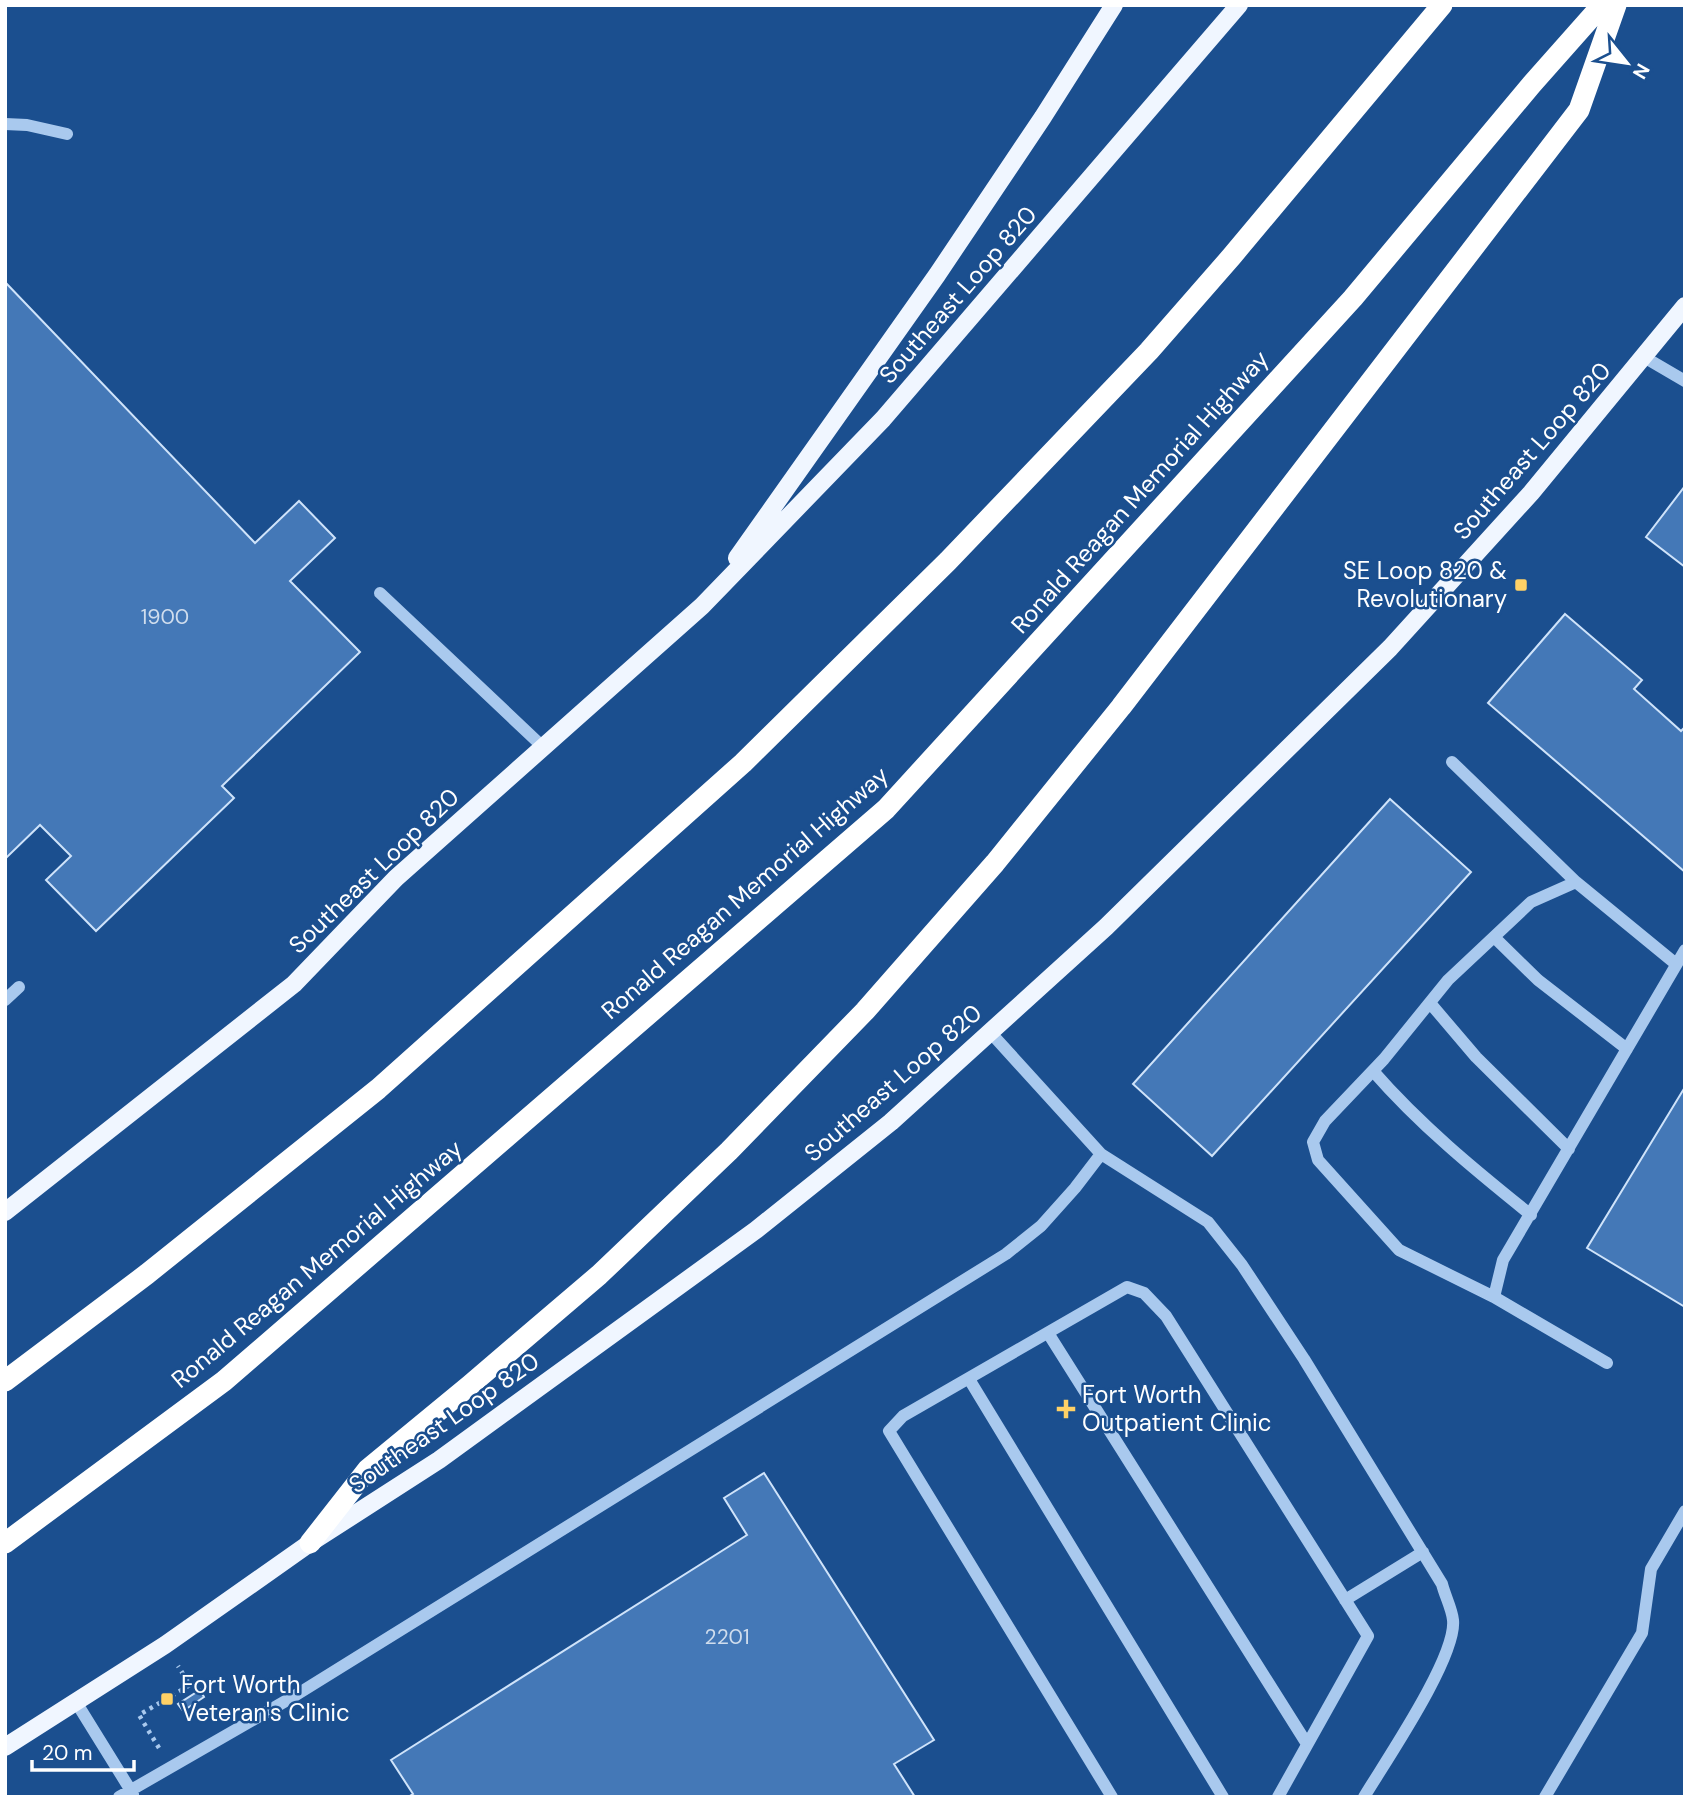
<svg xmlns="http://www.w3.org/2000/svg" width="1690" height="1802" font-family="'DM Sans',sans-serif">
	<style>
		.building { fill: #4478b7; stroke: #cfe3fa; stroke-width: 2 }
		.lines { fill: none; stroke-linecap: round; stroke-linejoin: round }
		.path { stroke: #a9c9ee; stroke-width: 4.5; stroke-dasharray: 3.5 5; stroke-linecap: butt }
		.minor { stroke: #a9c9ee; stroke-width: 12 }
		.major { stroke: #f0f6ff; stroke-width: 18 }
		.highway { stroke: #fff; stroke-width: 21 }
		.poi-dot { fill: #ffd166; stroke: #1b4f8f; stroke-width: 2.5 }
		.labels { text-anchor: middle; stroke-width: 5; stroke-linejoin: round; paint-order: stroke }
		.number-label { font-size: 21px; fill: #d0dded }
		.street-label { font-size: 24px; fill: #fff; stroke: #1b4f8f }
		.poi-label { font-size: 24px; fill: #fff; stroke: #1b4f8f; text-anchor: start }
	</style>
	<rect width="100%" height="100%" fill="#1b4f8f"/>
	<path class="building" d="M5 282 255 543 299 501 335 538 290 581 360 652 222 786 234 798 96 931 46 880 71 856 40 825 5 859Z
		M1685 486V567L1646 537Z
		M1565 614 1642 680 1634 689 1681 731 1685 727V872L1488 703Z
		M1390 799 1471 872 1212 1156 1133 1084Z
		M1685 1087V1307L1587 1248Z
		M764 1473 934 1740 894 1764 915 1797H408L413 1794 391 1760 747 1535 724 1498Z
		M200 1690 204 1697 183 1711 178 1704Z"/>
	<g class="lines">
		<path class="path" d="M159 1748 139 1715 190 1685 178 1666"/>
		<path class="minor" d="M5 124 27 125 67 134
			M1644 357 1685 381
			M380 593 543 747
			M1452 762 1576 882
			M1494 937 1538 980 1627 1049
			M5 1000 19 987
			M1430 1003 1476 1057 1569 1149
			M1373 1071C1420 1125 1475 1170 1531 1215
			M1101 1154 1208 1222 1242 1265 1304 1359 1442 1584C1445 1596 1452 1609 1453 1620 1457 1657 1385 1762 1364 1797
			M1494 1297 1399 1250 1318 1160 1313 1142 1325 1121 1384 1059 1448 980 1531 902 1576 882 1676 964
			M1048 1333 1307 1744
			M1607 1363 1494 1297 1503 1260 1685 950
			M969 1379 1223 1797
			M1345 1600 1423 1552
			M76 1702 133 1794
			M119 1797 296 1695 1006 1254 1041 1226 1075 1188 1101 1154 990 1032
			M1112 1797 889 1431 903 1416 1127 1287 1144 1293 1166 1316 1368 1636 1278 1797
			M1545 1797 1642 1633 1651 1569 1685 1511"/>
		<path class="major" d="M737 558 937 275 1043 117 1114 5
			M5 1212 294 984 396 878 702 606 883 419 1239 5
			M5 1747 165 1645 310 1543 439 1460 756 1230 891 1122 1106 927 1390 648 1531 493 1685 306"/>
		<path class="highway" d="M5 1381 147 1274 378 1089 743 763 948 561 1149 351 1232 256 1442 5
			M5 1543 224 1381 886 809 1353 298 1532 84 1602 5
			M310 1543 368 1469 470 1385 599 1275 729 1151 865 1011 995 863 1121 707 1579 110 1616 5"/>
	</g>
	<g class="poi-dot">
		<rect x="1514" y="578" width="14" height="14" rx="3.5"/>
		<path d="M1062.5 1398.5h7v7h7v7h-7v7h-7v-7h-7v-7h7z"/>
		<rect x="160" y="1692" width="14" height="14" rx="3.5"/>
	</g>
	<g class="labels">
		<g class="number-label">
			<text x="165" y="624">1900</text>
			<text x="727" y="1644">2201</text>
		</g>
		<g class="street-label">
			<text transform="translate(958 295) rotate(-49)" y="8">Southeast Loop 820</text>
			<text transform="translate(1532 451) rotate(-49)" y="8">Southeast Loop 820</text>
			<text transform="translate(1140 492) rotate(-48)" y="8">Ronald Reagan Memorial Highway</text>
			<text transform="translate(374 871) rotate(-44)" y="8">Southeast Loop 820</text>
			<text transform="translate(745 893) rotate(-41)" y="8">Ronald Reagan Memorial Highway</text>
			<text transform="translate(893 1083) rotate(-41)" y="8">Southeast Loop 820</text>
			<text transform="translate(317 1264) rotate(-40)" y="8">Ronald Reagan Memorial Highway</text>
			<text transform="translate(444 1423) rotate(-35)" y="8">Southeast Loop 820</text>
		</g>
		<g class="poi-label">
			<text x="1507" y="579" text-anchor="end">SE Loop 820 &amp;<tspan x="1507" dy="28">Revolutionary</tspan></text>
			<text x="1082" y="1403">Fort Worth<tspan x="1082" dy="28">Outpatient Clinic</tspan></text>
			<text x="181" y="1693">Fort Worth<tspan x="181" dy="28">Veteran's Clinic</tspan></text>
		</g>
	</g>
	<rect width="1690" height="1802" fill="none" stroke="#ffffff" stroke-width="14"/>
	<g transform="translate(1627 63) rotate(120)" stroke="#1b4f8f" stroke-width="5" paint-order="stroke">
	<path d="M0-5L12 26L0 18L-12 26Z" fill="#ffffff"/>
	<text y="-10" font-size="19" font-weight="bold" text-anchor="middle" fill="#ffffff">N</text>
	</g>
	<path d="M32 1760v10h102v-10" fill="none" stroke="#ffffff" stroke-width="3.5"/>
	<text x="42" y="1760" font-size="21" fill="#ffffff" stroke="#1b4f8f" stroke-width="5" paint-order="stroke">20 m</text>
</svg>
